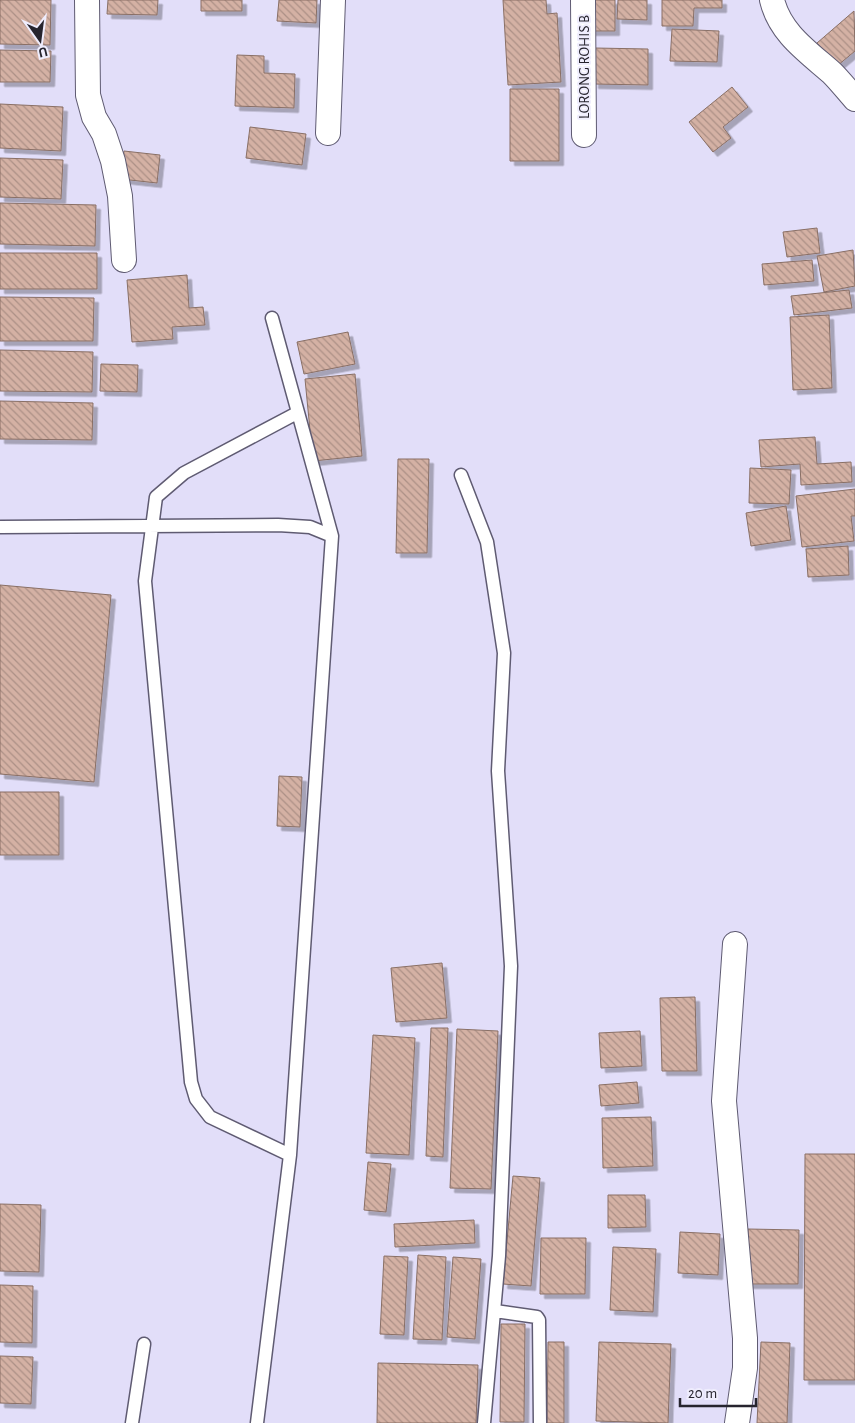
<svg xmlns="http://www.w3.org/2000/svg" width="855" height="1423" font-family="'Alegreya Sans',sans-serif">
	<style>
		.building { fill: url(#building-back-hatch); stroke: #896f65; filter: url(#shadow) }
		.lines { fill: none; stroke-linecap: round; stroke-linejoin: round }
		.service-casing { stroke: #5f5b72; stroke-width: 15 }
		.minor-casing { stroke: #5f5b72; stroke-width: 26 }
		.service { stroke: #fff; stroke-width: 12 }
		.minor { stroke: #fff; stroke-width: 24 }
		.labels { text-anchor: middle; stroke-width: 4; stroke-linejoin: round; paint-order: stroke }
		.street-label { font-size: 15px; fill: #26242e; stroke: #efedfd }
	</style>
	<defs>
		<pattern id="building-back-hatch" width="6" height="6" patternUnits="userSpaceOnUse" patternTransform="scale(1.25)"><rect width="6" height="6" fill="#d4b1a4"/><path d="M-1 5l2 2M0 0l6 6M5-1l2 2" fill="none" stroke="#ac9086"/></pattern>
		<filter id="shadow"><feDropShadow dx="4.5" dy="4.5" stdDeviation="0" flood-color="#0004"/></filter>
	</defs>
	<rect width="100%" height="100%" fill="#e2def9"/>
	<path class="building" d="M0 0H51L50 45 0 44Z
		M108 0H158L157 15 107 14Z
		M201 0H242V11H201Z
		M279 0H317L316 23 277 21Z
		M503 0H546L547 14 557 13 561 82 508 85Z
		M587 0H615V31H587Z
		M618 0H647V20L617 19Z
		M662 0H722V8H694L693 26H662Z
		M854 11 855 51 837 66 817 43Z
		M672 29 719 31 717 62 670 61Z
		M595 48 648 49V85L594 84Z
		M0 50 51 51 50 82H0Z
		M237 55 264 56V73L295 74 294 108 235 106Z
		M732 87 748 107 723 127 731 138 713 152 689 122Z
		M510 89H559V161H510Z
		M0 104 63 107 61 151 0 148Z
		M250 127 306 134 302 165 246 158Z
		M124 151 160 155 157 183 121 179Z
		M0 158 63 160 61 199 0 197Z
		M0 203 96 205 95 246 0 244Z
		M817 228 820 253 787 257 783 232Z
		M853 250 855 286 824 292 817 256Z
		M0 253H97V289H0Z
		M812 260 814 281 764 285 762 264Z
		M187 275 189 308 203 307 205 325 172 327 173 339 132 342 127 280Z
		M849 290 852 308 794 315 791 296Z
		M0 297 94 298 93 341H0Z
		M829 315 832 388 793 390 790 317Z
		M348 332 355 364 304 374 297 342Z
		M0 350 93 352 92 392 0 391Z
		M101 364 138 365 137 392 100 391Z
		M355 374 362 456 313 461 305 379Z
		M0 401 93 403 92 440 0 439Z
		M815 437 817 464 851 462 852 482 801 485 800 464 761 467 759 440Z
		M398 459H429L427 553H396Z
		M750 468 791 470 789 504 749 503Z
		M855 489V516H851L854 541 802 547 796 496Z
		M786 506 791 540 751 546 746 513Z
		M848 546 849 575 808 577 806 549Z
		M0 585 111 595 94 782 0 774Z
		M279 776 302 777 300 827 277 826Z
		M0 792H59V855H0Z
		M442 963 447 1018 396 1022 391 968Z
		M695 997 697 1071H662L660 998Z
		M431 1028H448L443 1157 426 1156Z
		M457 1029 498 1031 491 1189 450 1188Z
		M640 1031 642 1066 601 1068 599 1033Z
		M373 1035 415 1038 409 1155 366 1153Z
		M637 1082 639 1103 601 1106 599 1085Z
		M651 1117 653 1166 603 1168 602 1118Z
		M805 1154H855V1380H804Z
		M368 1162 391 1164 386 1212 364 1210Z
		M513 1176 540 1178 531 1286 503 1284Z
		M608 1195H645L646 1227 608 1228Z
		M0 1204 41 1205 39 1272 0 1271Z
		M474 1220 475 1243 395 1247 394 1224Z
		M748 1229 799 1230 798 1284H748Z
		M680 1232 720 1234 718 1275 678 1273Z
		M541 1238H586L585 1294H540Z
		M613 1247 656 1249 653 1312 610 1310Z
		M418 1255 446 1257 442 1340 413 1339Z
		M384 1256 408 1257 404 1335 380 1334Z
		M453 1257 481 1259 475 1339 447 1337Z
		M0 1285 33 1286 32 1343 0 1342Z
		M501 1324H525L524 1422H500Z
		M548 1342H564V1423H547Z
		M599 1342 671 1344 668 1423 596 1421Z
		M761 1342 790 1343 787 1423H757Z
		M0 1356 33 1357 31 1404 0 1403Z
		M378 1363 478 1365 476 1423H377Z"/>
	<g class="lines">
		<g class="service-casing">
			<path id="service" d="M461 475 487 542 504 653 498 771 511 966 499 1256 484 1423
				M0 527 278 525 310 527 332 536
				M290 1155 210 1117 196 1099 191 1082 145 581 156 497 184 473 297 413
				M495 1311 537 1317 539 1320 540 1423
				M132 1423 144 1344
				M257 1423 290 1155 332 536 272 318"/>
		</g>
		<g class="minor-casing">
			<path id="minor" d="M87 0 88 95 94 117 104 134 113 161 120 196 124 260
				M583 0 584 135
				M772 0C780 33 807 51 832 73 840 81 847 90 855 99
				M328 133 333 0
				M735 944 724 1101 745 1338V1368L737 1423"/>
		</g>
		<use href="#service" class="service"/>
		<use href="#minor" class="minor"/>
	</g>
	<g class="labels">
		<g class="street-label">
			<text transform="translate(584 67) rotate(-90)" y="5">LORONG ROHIS B</text>
		</g>
	</g>
	<g transform="translate(40 40) rotate(166)" stroke="#efedfd" stroke-width="4" paint-order="stroke">
	<path d="M0-4L9 19L0 12L-9 19Z" fill="#26242e"/>
	<text y="-8" font-size="14" font-weight="bold" text-anchor="middle" fill="#26242e">U</text>
	</g>
	<path d="M680 1398v8h76v-8" fill="none" stroke="#26242e" stroke-width="2.5"/>
	<text x="688" y="1398" font-size="15" fill="#26242e" stroke="#efedfd" stroke-width="4" paint-order="stroke">20 m</text>
</svg>
